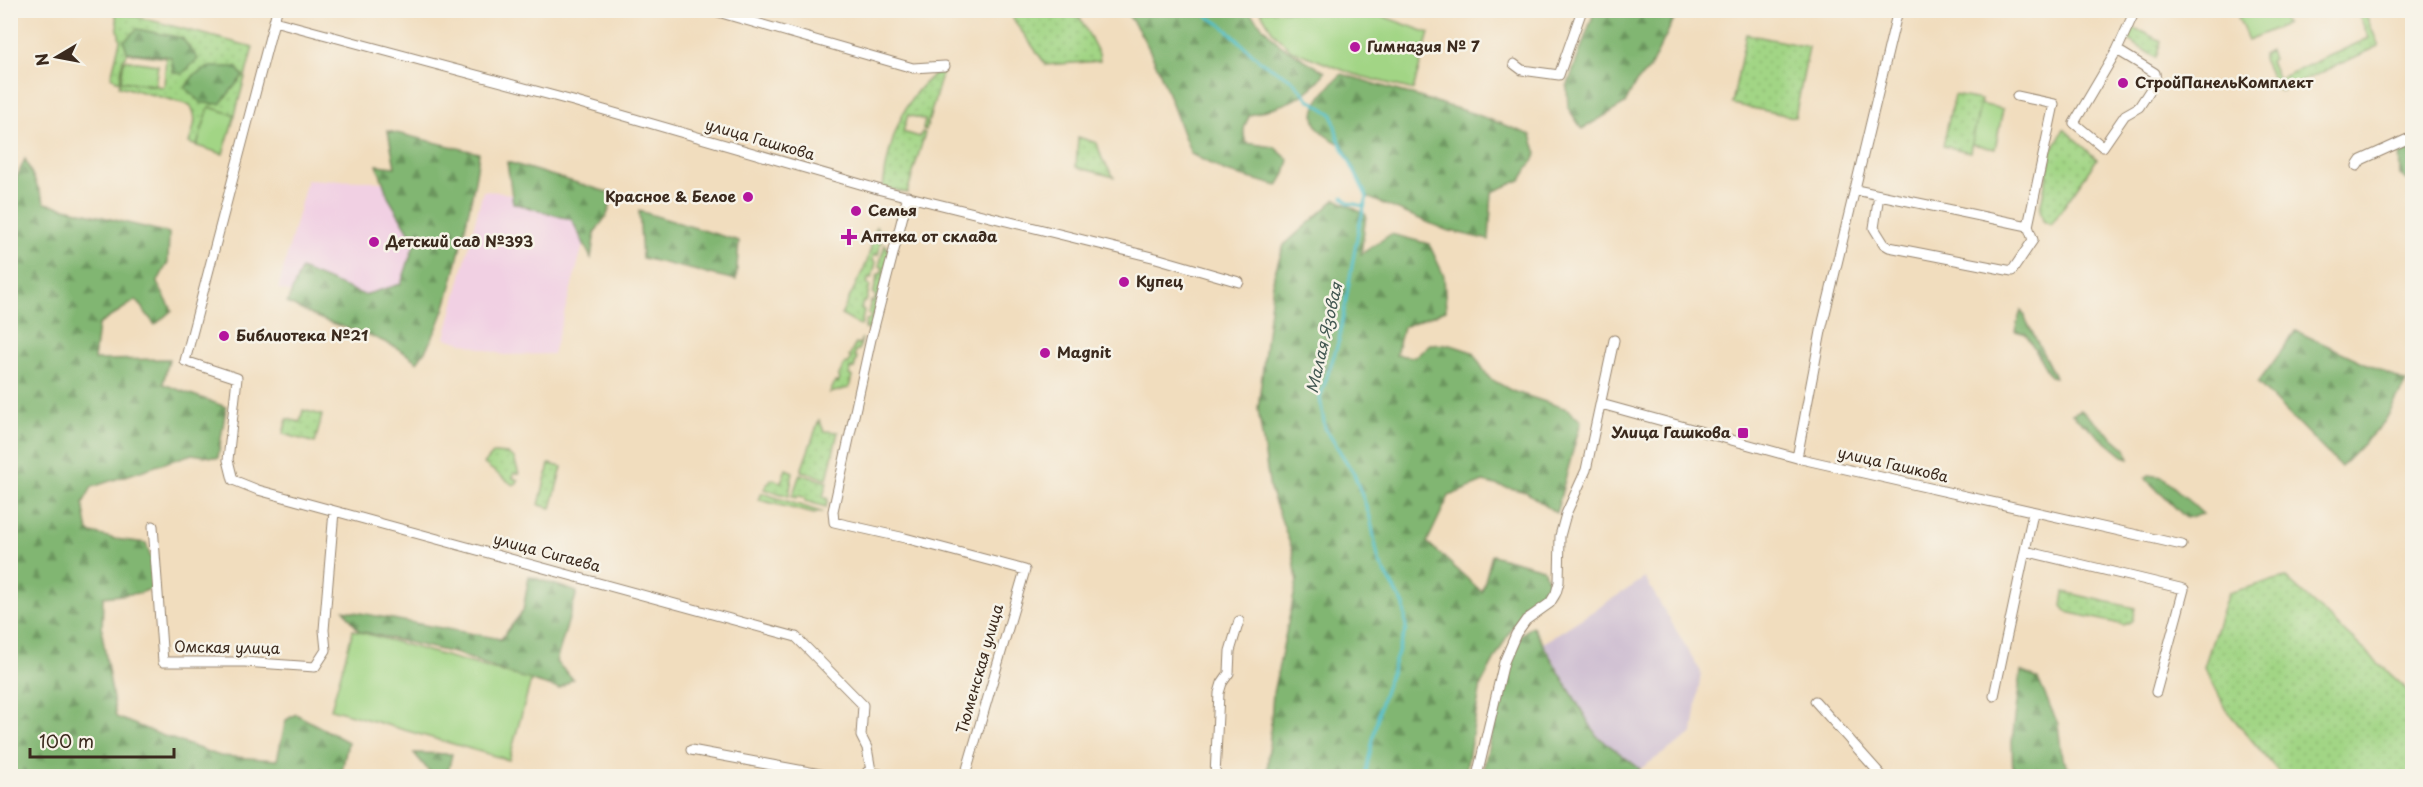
<svg xmlns="http://www.w3.org/2000/svg" width="2423" height="787" font-family="'Playpen Sans',sans-serif">
	<style>
		.built { fill: #f1d0e3 }
		.industrial { fill: #cebed1 }
		.grass { fill: url(#grass-dots); stroke: #6e8052; stroke-width: 1.5; fill-rule: evenodd }
		.forest { fill: url(#forest-firs); stroke: #5e7048; stroke-width: 1.5 }
		.pitch { fill: #a2d585; stroke: #6e8052; stroke-width: 1.5 }
		.lines { fill: none; stroke-linecap: round; stroke-linejoin: round }
		.stream { stroke: #52c0c9; stroke-width: 3 }
		.street-casing { stroke: #96846e; stroke-width: 11 }
		.street { stroke: #fff; stroke-width: 9 }
		.poi-dot { fill: #b5179e; stroke: #f7f3e8; stroke-width: 2 }
		.labels { text-anchor: middle; stroke-width: 5; stroke-linejoin: round; paint-order: stroke }
		.poi-label { font-size: 15px; font-weight: bold; fill: #3b2a1e; stroke: #f7f3e8; text-anchor: start }
		.street-label { font-size: 15px; fill: #3b2a1e; stroke: #f7f3e8 }
		.water-label { font-size: 16px; font-style: italic; fill: #425751; stroke: #f7f3e8 }
	</style>
	<defs>
		<pattern id="grass-dots" width="8" height="8" patternUnits="userSpaceOnUse" patternTransform="scale(1.5)"><rect width="8" height="8" fill="#a2d585"/><path d="M2 2h.1M6 6h.1" fill="none" stroke="#8cb772" stroke-width="1.8" stroke-linecap="round"/></pattern>
		<pattern id="forest-firs" width="22" height="20" patternUnits="userSpaceOnUse" patternTransform="scale(1.5)"><rect width="22" height="20" fill="#81b672"/><path d="M5 1l3.5 6h-7zM16 11l3.5 6h-7z" fill="#6b945d"/></pattern>
	</defs>
	<rect width="100%" height="100%" fill="#f7f3e8"/>
	<filter id="ink" filterUnits="userSpaceOnUse"><feTurbulence type="fractalNoise" baseFrequency=".0167" numOctaves="2"/><feDisplacementMap in="SourceGraphic" scale="12" xChannelSelector="R" yChannelSelector="G"/><feConvolveMatrix kernelMatrix="1 2 1 2 8 2 1 2 1" color-interpolation-filters="sRGB"/></filter>
	<filter id="wash" filterUnits="userSpaceOnUse"><feTurbulence type="fractalNoise" baseFrequency=".008" numOctaves="4" result="noise"/><feDisplacementMap in="SourceGraphic" scale="24" xChannelSelector="R" yChannelSelector="G"/><feGaussianBlur stdDeviation="1.35" result="paint"/><feColorMatrix in="noise" values="0 0 0 0 0 0 0 0 0 0 0 0 0 0 0 0 0 1.4 0 .05"/><feComposite in="paint" operator="in"/></filter>
	<g filter="url(#wash)">
		<rect width="100%" height="100%" fill="#f1ddbe"/>
		<path class="built" d="M307 180 371 181 470 195 431 334 278 289Z
			M483 191 501 192 590 220 553 354 504 355 445 338Z"/>
		<path class="industrial" d="M1645 578 1701 672 1693 733 1640 769 1596 735 1543 643Z"/>
		<path class="grass" d="M115 11 253 47 235 115 209 107 197 146 189 143C193 129 199 118 190 105L119 86 120 83 111 77 120 41ZM128 53 166 58 164 87 120 81 123 59Z
			M1015 11H1056L1080 18 1099 54 1100 61 1046 65 1013 19Z
			M2357 11H2364L2379 46 2281 91 2278 90 2263 59V55L2270 51 2273 59 2270 61 2278 79 2369 38Z
			M2132 27 2161 41 2156 58 2127 39Z
			M1746 34 1809 47 1795 117 1732 104Z
			M940 71H943L926 130 923 129 925 120 908 115 903 132 920 137 922 132 925 133 907 193 883 187C888 146 902 94 940 71Z
			M1954 95 1981 100 1970 152 1943 146Z
			M2064 129 2097 159 2051 225 2043 221 2040 209 2052 150Z
			M1078 137 1097 143 1102 159 1114 177 1076 167Z
			M876 227 882 237 878 255 874 254 873 261 876 262 872 278 869 277 867 284 870 286 866 302H863L861 309 864 310 861 326 841 315 867 262Z
			M885 244 890 252 870 331 865 328 866 320H869L871 315 868 313 871 301 874 302 876 295 873 294 878 274H881L883 267 879 266Z
			M862 338 859 350H857L854 356 857 357 854 369 851 368 849 375 852 376 849 388 830 393 835 382 838 383 840 378 838 377 845 363 848 364 851 358 849 357 856 343 859 344Z
			M303 410 322 415 315 443 283 434 287 419 300 422Z
			M819 420 824 431 838 432 827 479 801 471Z
			M494 453 508 454 514 458 519 474 514 473 513 478 518 480 517 483 513 485 484 464Z
			M549 464 562 467 551 508 539 505Z
			M786 469 793 472 789 496 764 489 771 479 781 482Z
			M800 474 827 482 823 497 828 499 826 507 805 501V498L798 495 797 498 792 497Z
			M762 493 821 512 814 514 759 500Z
			M2285 577 2412 694V776H2282L2228 712 2204 667 2228 593Z
			M2064 592 2135 608 2132 621 2124 625 2067 612 2062 606Z"/>
		<path class="forest" d="M1595 10H1677V13L1650 68 1635 84 1625 104 1582 129 1568 108 1567 87Z
			M1125 11H1248L1280 45 1325 72C1306 101 1281 105 1250 115 1244 125 1242 131 1246 143L1274 147 1289 160 1285 174 1278 186 1226 172 1191 154C1171 106 1158 52 1125 11Z
			M137 29 182 38 198 59 182 74 173 72 171 57 127 52 124 41Z
			M209 67H236L243 76 220 104 201 103 185 88 194 75Z
			M1342 74 1475 114 1531 135 1537 154 1521 180 1492 192 1489 240 1446 230 1367 197 1343 145C1297 126 1313 100 1342 74Z
			M388 131 479 153C476 183 469 211 462 240 452 282 444 328 417 362 392 340 357 332 326 321 313 316 300 309 287 303L301 269 364 295 401 284 415 242 388 197 377 165 395 167Z
			M2399 146 2412 153V183L2400 175Z
			M25 159 45 203 169 233 168 262 157 283 172 310 155 325 136 300 98 325 94 360 169 359 163 384 226 407 218 458 192 454 92 487 83 503 88 532 115 539 146 543 153 564V588L140 593 103 597 102 633 116 717 161 735 220 756 277 760 286 720 296 714 348 742 341 776H15L10 759V192Z
			M507 162 614 194 607 215 595 232 591 258 572 220 513 203Z
			M1336 199 1366 215 1361 254 1391 234 1429 244 1444 276 1446 310 1403 327 1396 355 1415 357 1430 344 1451 345 1472 352 1489 378 1512 391 1567 409 1581 421 1556 513 1526 492 1483 482 1449 496 1427 542 1482 592 1492 555 1543 569 1552 591 1512 627 1481 685 1465 776H1267L1273 693 1297 581 1293 552 1270 489 1258 409 1274 275 1284 245Z
			M639 211 739 241 736 280 642 258Z
			M2021 310 2055 377 2050 376 2026 334 2015 331Z
			M2296 331 2406 382 2385 421 2341 467 2258 383Z
			M2081 410 2125 448 2129 458 2123 456 2072 414Z
			M2149 475 2163 477 2203 514 2186 518 2145 478Z
			M529 576 577 592 556 662 573 679 559 689 515 676 458 654 359 631 344 610 501 639 523 611Z
			M1532 626 1596 735 1640 769 1635 776H1482L1507 663 1518 637Z
			M2021 671 2038 679 2058 724 2062 758 2075 776H2013L2012 742Z
			M414 753 452 754 447 776H433Z"/>
		<path class="pitch" d="M2252 10 2280 11 2286 24 2248 40 2238 17Z
			M1260 11H1368L1429 33 1413 90 1353 74 1291 50 1273 32Z
			M124 60 158 65 155 85 121 81Z
			M1980 104 2003 109 1995 149 1972 144Z
			M209 107 235 115 223 154 197 146Z
			M353 630 531 680 509 760 331 709Z"/>
		<g class="lines">
			<path class="stream" d="M1198 10 1223 26 1260 61 1292 80 1310 100 1332 114 1338 138 1367 197 1359 226 1339 340 1320 398 1325 428 1354 474 1370 517 1379 562 1404 605 1406 629 1381 702 1365 776
				M1343 197 1349 203 1364 206"/>
		</g>
	</g>
	<g filter="url(#ink)">
		<g class="lines">
			<g class="street-casing">
				<path id="street" d="M277 10 185 361 237 378 228 460 233 480 258 490 796 637 863 705 861 736 867 748 871 771
					M711 10 913 68 945 66
					M274 21 573 101 881 190 1156 258 1239 282
					M2117 50 2155 73 2156 81 2139 107 2125 115 2103 147 2074 123 2117 50 2134 13 2132 10
					M1514 64 1522 70 1559 75 1582 10
					M2357 166 2361 160 2412 137
					M1856 190 2028 226 2054 104 2017 96
					M1879 195 1874 228 1884 244 1889 247 2012 271 2033 240 2028 226
					M908 196 871 339 833 511 834 522 905 538 1025 570 965 776
					M1601 404 1797 458 2182 545
					M1797 458 1822 326 1898 10
					M153 526 163 662H245L315 667 326 650 324 630 334 511
					M2025 551 2184 589 2156 692
					M1994 696 2033 513
					M1815 701 1882 776
					M691 750 831 776
					M864 776 868 771 889 776
					M1215 776 1219 693 1222 683 1229 673 1230 651 1239 621
					M1477 776 1504 662 1516 634 1526 620 1550 603 1556 593 1559 582 1560 536 1566 514 1586 470 1614 340"/>
			</g>
			<use href="#street" class="street"/>
		</g>
	</g>
	<g class="poi-dot">
		<circle cx="1355" cy="47" r="6"/>
		<circle cx="2123" cy="83" r="6"/>
		<circle cx="748" cy="197" r="6"/>
		<circle cx="856" cy="211" r="6"/>
		<path d="M846 228h6v6h6v6h-6v6h-6v-6h-6v-6h6z"/>
		<circle cx="374" cy="242" r="6"/>
		<circle cx="1124" cy="282" r="6"/>
		<circle cx="224" cy="336" r="6"/>
		<circle cx="1045" cy="353" r="6"/>
		<rect x="1737" y="427" width="12" height="12" rx="3"/>
	</g>
	<g class="labels">
		<g class="poi-label">
			<text x="1367" y="52">Гимназия № 7</text>
			<text x="2135" y="88">СтройПанельКомплект</text>
			<text x="736" y="202" text-anchor="end">Красное &amp; Белое</text>
			<text x="868" y="216">Семья</text>
			<text x="861" y="242">Аптека от склада</text>
			<text x="386" y="247">Детский сад №393</text>
			<text x="1136" y="287">Купец</text>
			<text x="236" y="341">Библиотека №21</text>
			<text x="1057" y="358">Magnit</text>
			<text x="1731" y="438" text-anchor="end">Улица Гашкова</text>
		</g>
		<g class="street-label">
			<text transform="translate(760 140) rotate(16)" y="5">улица Гашкова</text>
			<text transform="translate(1893 465) rotate(13)" y="5">улица Гашкова</text>
			<text transform="translate(547 553) rotate(15)" y="5">улица Сигаева</text>
			<text transform="translate(227 648) rotate(1)" y="5">Омская улица</text>
			<text transform="translate(980 669) rotate(-74)" y="5">Тюменская улица</text>
		</g>
		<g class="water-label">
			<text transform="translate(1324 338) rotate(-77)" y="6">Малая Язовая</text>
		</g>
	</g>
	<rect width="2423" height="787" fill="none" stroke="#f7f3e8" stroke-width="36"/>
	<g transform="translate(57 57) rotate(260)" stroke="#f7f3e8" stroke-width="4.5" paint-order="stroke">
	<path d="M0-4.5L10 22L0 15L-10 22Z" fill="#3b2a1e"/>
	<text y="-9" font-size="16" font-weight="bold" text-anchor="middle" fill="#3b2a1e">N</text>
	</g>
	<path d="M30 748v9h144v-9" fill="none" stroke="#3b2a1e" stroke-width="3"/>
	<text x="39" y="748" font-size="18" fill="#3b2a1e" stroke="#f7f3e8" stroke-width="4.5" paint-order="stroke">100 m</text>
</svg>
